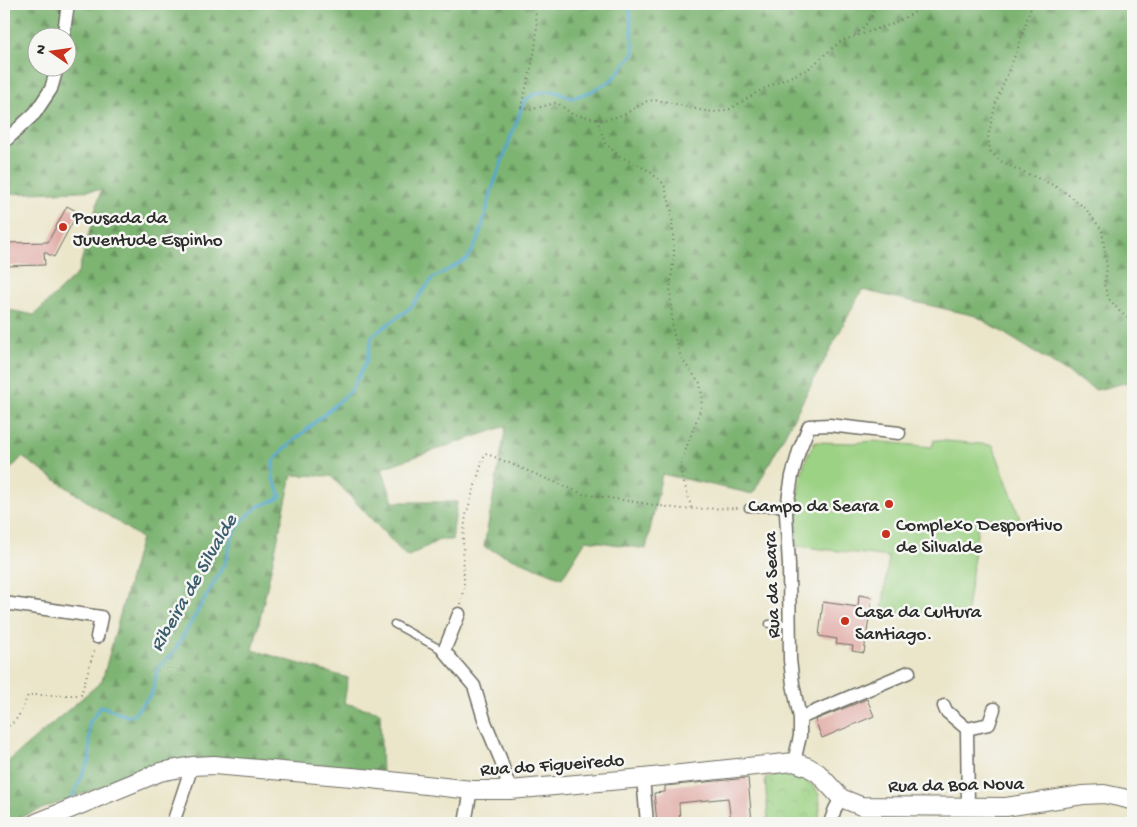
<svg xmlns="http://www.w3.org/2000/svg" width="1137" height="827" font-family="'Gochi Hand',sans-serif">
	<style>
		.forest { fill: url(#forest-firs); stroke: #54704e; fill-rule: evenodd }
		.park { fill: url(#park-crowns); stroke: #647e58 }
		.pitch { fill: #9cd284; stroke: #647e58 }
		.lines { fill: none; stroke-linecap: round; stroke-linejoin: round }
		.stream { stroke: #54a8cf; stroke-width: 3 }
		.building { fill: #e2ada9 }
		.service-casing { stroke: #6e6c63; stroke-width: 9 }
		.minor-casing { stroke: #6e6c63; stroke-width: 15 }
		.secondary-casing { stroke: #6e6c63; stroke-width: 20 }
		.path { stroke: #6e6c63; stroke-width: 2; stroke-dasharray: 1 4; stroke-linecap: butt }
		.service { stroke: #fff; stroke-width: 6 }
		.minor { stroke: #fff; stroke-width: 12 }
		.secondary { stroke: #fff; stroke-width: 18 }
		.poi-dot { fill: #c8321e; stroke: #f6f6f2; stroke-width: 2 }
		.labels { text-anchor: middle; stroke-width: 5; stroke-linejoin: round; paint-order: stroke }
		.poi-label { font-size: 19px; fill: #2b2b2b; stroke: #f6f6f2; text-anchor: start }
		.street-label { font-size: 19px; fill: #2b2b2b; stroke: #f6f6f2 }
		.water-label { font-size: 20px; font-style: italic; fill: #3b5d6d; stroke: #f6f6f2 }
	</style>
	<defs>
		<pattern id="forest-firs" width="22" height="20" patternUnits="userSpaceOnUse" patternTransform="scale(1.25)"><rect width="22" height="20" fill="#7db472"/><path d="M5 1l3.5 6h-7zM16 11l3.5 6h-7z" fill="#67935e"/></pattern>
		<pattern id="park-crowns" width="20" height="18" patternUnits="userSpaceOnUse" patternTransform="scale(1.25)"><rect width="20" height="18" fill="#9cd284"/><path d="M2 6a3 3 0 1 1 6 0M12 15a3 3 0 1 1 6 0" fill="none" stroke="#87b472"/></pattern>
	</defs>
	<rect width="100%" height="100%" fill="#f6f6f2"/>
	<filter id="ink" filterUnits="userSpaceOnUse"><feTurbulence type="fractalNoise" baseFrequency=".02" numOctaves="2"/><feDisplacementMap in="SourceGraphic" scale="10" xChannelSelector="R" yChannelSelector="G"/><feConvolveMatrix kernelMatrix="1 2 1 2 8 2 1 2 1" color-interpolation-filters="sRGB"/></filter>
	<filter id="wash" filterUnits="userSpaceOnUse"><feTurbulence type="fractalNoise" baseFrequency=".0096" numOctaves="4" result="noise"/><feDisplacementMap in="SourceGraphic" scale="20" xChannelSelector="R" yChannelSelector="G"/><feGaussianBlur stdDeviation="1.12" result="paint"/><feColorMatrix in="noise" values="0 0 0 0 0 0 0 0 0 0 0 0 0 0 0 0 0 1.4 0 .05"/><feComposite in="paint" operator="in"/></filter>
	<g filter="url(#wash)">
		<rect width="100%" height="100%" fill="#ebe6ca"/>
		<path class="forest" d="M4 4H1133V381L1096 390 976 316 862 290 753 494 662 474 646 549 586 540 562 578 484 547 506 426 382 468 393 502H457L452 540H439L407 557 331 476 292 475 253 650 348 678 344 703 380 712 382 776 160 765 7 822 4 818V765L102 681 141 538 22 457 4 476V309L34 315 78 273 101 190 4 194ZM38 38H68V68H38Z"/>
		<path class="park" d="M782 775C795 776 813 780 819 795 821 803 819 815 818 823H756V821L768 819 765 777Z"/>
		<path class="pitch" d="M934 440 993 445 1021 521 979 518 966 620 882 610 889 557 796 546C797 512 795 472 815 442L853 443 873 441 932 447Z"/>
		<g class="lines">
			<path class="stream" d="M70 802 90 758 89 723 101 706 127 716 133 715 152 693 158 668 174 652 215 581 226 560 232 537 241 522 259 506 276 500 281 496 273 479V462L282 451 351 391 367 360 372 336 410 308 433 278 467 259 478 240 493 186 524 101 536 93 553 91 572 98 590 92 612 80 634 53 629 4"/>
		</g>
		<g id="blocks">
			<path class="building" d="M67 206 78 212 54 257 44 252 45 265 4 266V243L48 242Z
				M859 595 872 597 864 653 852 651 853 646 836 644 837 639 819 636 823 602 858 607Z
				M867 699 874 716 822 738 815 720Z
				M748 778 752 823H731L728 798 679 803 680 823H657L654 793 665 792V786Z"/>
		</g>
	</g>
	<g filter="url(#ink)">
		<use href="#blocks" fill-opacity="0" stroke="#6e6c63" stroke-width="1"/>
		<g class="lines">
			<g class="service-casing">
				<path id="service" d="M748 508H787
					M394 624 444 651
					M769 624H790"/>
			</g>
			<g class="minor-casing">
				<path id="minor" d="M63 38 68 4
					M4 142 35 113 51 89 57 68
					M4 603 101 617 97 637
					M459 614 444 651 474 686 485 722 500 758 510 790
					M944 706 946 711 967 729 968 808
					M800 718 909 672
					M967 729 989 724 994 709
					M794 762 800 736V718L793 684 790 660 789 565 786 513 792 476 799 451 809 426 829 425 899 433
					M643 778 647 823
					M173 823 192 766
					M465 823 471 790
					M830 823 835 809 841 798"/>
			</g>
			<g class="secondary-casing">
				<path id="secondary" d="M36 823 160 772 192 766 214 765 363 778 471 790H510L643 778 794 762 808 767 818 773 841 798 861 806 1006 807 1083 795 1104 794 1123 798 1133 801"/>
			</g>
			<path class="path" d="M533 4C544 32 528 78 521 107L530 110 555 103 559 104 572 114 602 120 613 118 625 114 647 101 654 100 668 102 704 111 717 112 730 109 761 90 808 69 841 41 892 24 912 14 927 4
				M1032 4 1018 48 996 102 988 136 990 151 999 160 1012 167 1051 184 1066 193 1085 208 1102 230 1107 268 1104 285 1109 299 1121 313 1133 322
				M855 35 863 28 872 16 874 4
				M597 119 605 143 619 156 648 170 664 184 672 212 674 255 670 289 673 332 681 358 700 383 702 396 701 408 681 462V473L692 509
				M461 604 464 584 463 539 466 515 485 453 583 494 681 509 741 508
				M4 728C19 722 22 709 28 695H81L95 647"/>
			<use href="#service" class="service"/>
			<use href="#minor" class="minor"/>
			<use href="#secondary" class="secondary"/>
		</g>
	</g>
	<g class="poi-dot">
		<circle cx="63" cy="227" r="5"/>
		<circle cx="889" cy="504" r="5"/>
		<circle cx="886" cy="534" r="5"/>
		<circle cx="845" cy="621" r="5"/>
	</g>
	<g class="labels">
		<g class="poi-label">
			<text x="73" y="223">Pousada da<tspan x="73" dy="22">Juventude Espinho</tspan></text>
			<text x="879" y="511" text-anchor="end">Campo da Seara</text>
			<text x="896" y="530">Complexo Desportivo<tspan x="896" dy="22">de Silvalde</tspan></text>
			<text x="855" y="617">Casa da Cultura<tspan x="855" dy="22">Santiago.</tspan></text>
		</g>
		<g class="street-label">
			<text transform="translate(770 585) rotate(-92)" y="7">Rua da Seara</text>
			<text transform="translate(552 763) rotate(-4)" y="7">Rua do Figueiredo</text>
			<text transform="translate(956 783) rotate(-1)" y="7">Rua da Boa Nova</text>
		</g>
		<g class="water-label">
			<text transform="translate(192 582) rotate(-60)" y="7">Ribeira de Silvalde</text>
		</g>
	</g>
	<rect width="1137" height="827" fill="none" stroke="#f6f6f2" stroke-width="20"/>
	<g transform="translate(52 52) rotate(283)"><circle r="24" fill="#f6f6f2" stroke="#a5a5a2"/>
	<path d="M0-4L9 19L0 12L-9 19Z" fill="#c8321e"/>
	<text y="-8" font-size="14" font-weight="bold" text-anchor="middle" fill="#2b2b2b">N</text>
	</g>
</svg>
